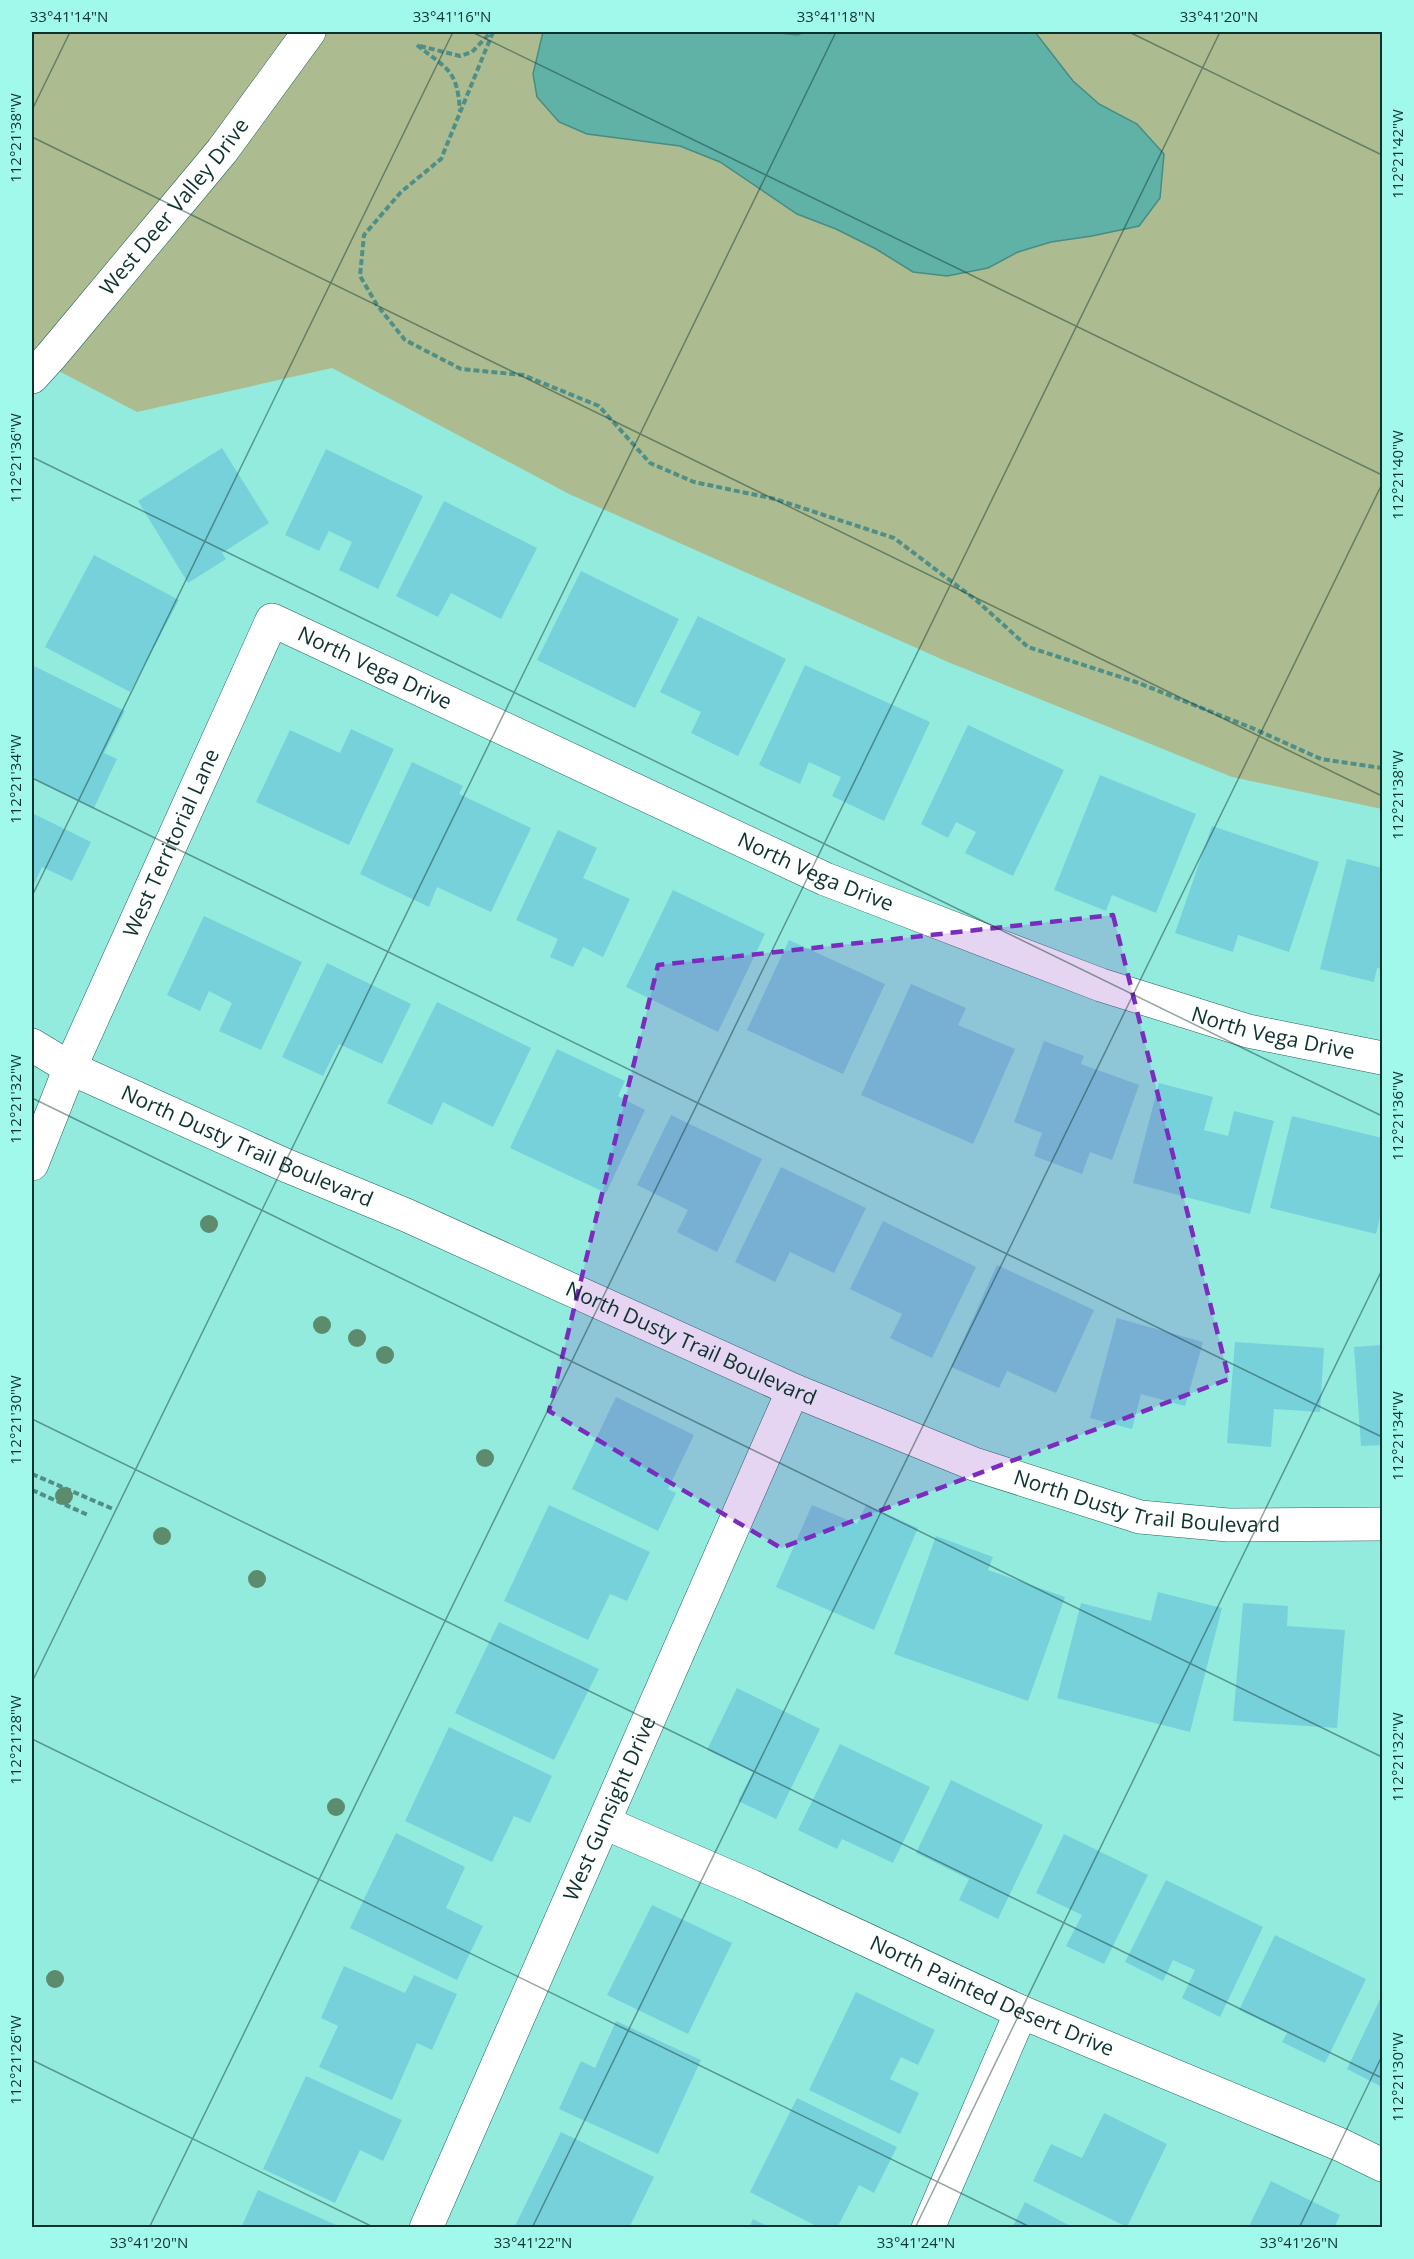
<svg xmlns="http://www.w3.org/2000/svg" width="1414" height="2259" font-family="'Open Sans',sans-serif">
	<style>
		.green { fill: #acbc90 }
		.water { fill: #60b2a7; stroke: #478c83; stroke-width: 1.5 }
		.building { fill: #77d1da }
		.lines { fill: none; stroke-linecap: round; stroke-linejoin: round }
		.minor-casing { stroke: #1e645c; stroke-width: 34 }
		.path { stroke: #508f87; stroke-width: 4; stroke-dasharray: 6 3; stroke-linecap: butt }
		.minor { stroke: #fff; stroke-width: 33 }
		.tree { fill: #5c8b6d }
		.marked { fill: #7b2cbf; fill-opacity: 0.2; stroke: #7b2cbf; stroke-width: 4.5; stroke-dasharray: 12 8; stroke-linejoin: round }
		.ticks { fill: none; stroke: #0d332f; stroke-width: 1.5; stroke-opacity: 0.45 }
		.labels { text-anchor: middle; stroke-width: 4.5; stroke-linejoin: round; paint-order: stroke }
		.street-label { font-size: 21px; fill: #0d332f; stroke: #a1f9ec }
		.neatline { fill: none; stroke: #0d332f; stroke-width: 2 }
		.ticks-label { font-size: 15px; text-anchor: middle; fill: #0d332f }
	</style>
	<rect width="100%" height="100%" fill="#93ebde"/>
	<path class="green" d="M32 32H1382V809L1232 777 948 662 569 494 332 368 137 412 32 357Z"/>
	<path class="water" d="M543 32H770L798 35 804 32H1035L1073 81 1099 104 1137 124 1164 154 1160 198 1139 226 1092 236 1051 242 1018 252 988 268 947 276 913 272 876 249 836 229 797 214 720 162 680 146 587 134 559 122 537 97 533 74Z"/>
	<path class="building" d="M222 448 269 523 222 553 226 559 188 583 138 501Z
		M326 449 423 496 378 589 339 570 352 542 329 531 319 551 285 535Z
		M444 501 537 548 501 619 451 593 438 617 396 596Z
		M94 555 179 600 130 692 45 647Z
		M581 571 679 619 635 708 537 660Z
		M698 616 786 659 738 756 691 733 701 712 660 692Z
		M32 665 125 711 104 753 117 759 94 808 32 778Z
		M805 665 930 722 884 821 832 796 841 777 809 762 800 784 759 765Z
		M968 725 1064 770 1013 876 965 853 976 832 956 822 948 838 921 824Z
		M351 729 394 749 349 845 256 802 290 730 340 753Z
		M412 762 463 786 459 794 531 828 491 912 437 887 429 907 360 874Z
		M1100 775 1196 814 1156 913 1112 895 1106 911 1054 890Z
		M32 813 91 842 72 881 42 867 32 889Z
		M1212 826 1319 862 1289 952 1238 935 1233 952 1175 933Z
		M558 830 597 848 583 878 630 899 603 957 583 947 573 967 550 957 558 939 516 920Z
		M1347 859 1382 868V969L1377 968 1374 982 1320 969Z
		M673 890 765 934 718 1032 626 987Z
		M204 916 302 962 261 1050 219 1031 232 1003 209 991 200 1011 167 995Z
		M789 940 885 984 843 1074 747 1030Z
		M327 963 411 1004 382 1064 339 1044 323 1076 282 1057Z
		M911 984 966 1008 958 1025 1015 1049 973 1144 861 1095Z
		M437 1002 531 1048 493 1127 443 1102 432 1125 387 1103Z
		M1044 1041 1084 1056 1081 1064 1139 1085 1112 1160 1090 1152 1082 1174 1034 1156 1042 1133 1014 1122Z
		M557 1049 625 1081 618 1096 645 1110 606 1193 510 1148Z
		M1159 1083 1213 1097 1204 1130 1228 1136 1234 1111 1274 1121 1250 1214 1133 1183Z
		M671 1115 762 1159 717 1252 677 1232 688 1210 637 1185Z
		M1292 1116 1382 1138V1208L1376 1234 1270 1208Z
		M781 1167 866 1208 834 1273 790 1252 775 1282 735 1262Z
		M883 1221 976 1267 932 1358 890 1338 902 1314 850 1289Z
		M997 1265 1094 1310 1056 1393 1007 1371 999 1388 951 1367Z
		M1117 1318 1203 1342 1185 1406 1141 1394 1132 1429 1090 1418Z
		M1235 1342 1324 1348 1320 1412 1274 1409 1271 1447 1227 1443Z
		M1382 1345V1445L1361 1446 1354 1347Z
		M616 1397 694 1435 668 1489 676 1493 658 1531 572 1489Z
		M549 1505 650 1552 627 1601 610 1594 588 1640 504 1601Z
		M812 1505 857 1524 866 1505 918 1528 874 1630 776 1587Z
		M936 1536 993 1557 988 1570 1065 1597 1028 1701 894 1654Z
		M1158 1592 1222 1608 1190 1732 1057 1698 1081 1603 1151 1621Z
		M1243 1603 1288 1606 1287 1626 1345 1630 1337 1728 1233 1721Z
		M499 1622 599 1669 554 1760 455 1713Z
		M737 1688 820 1729 776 1819 738 1801 753 1772 707 1750Z
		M449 1727 552 1776 530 1823 514 1816 492 1862 405 1821Z
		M840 1744 930 1787 893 1863 842 1839 837 1849 798 1830Z
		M951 1780 1043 1825 998 1919 959 1900 969 1879 916 1853Z
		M396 1833 465 1867 446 1908 483 1926 457 1980 350 1928Z
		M1064 1834 1148 1875 1104 1964 1066 1946 1082 1915 1036 1893Z
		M1166 1880 1263 1927 1220 2017 1182 1998 1195 1970 1173 1960 1163 1981 1125 1962Z
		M652 1905 732 1943 688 2034 607 1995Z
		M1275 1935 1366 1979 1325 2063 1282 2042 1287 2033 1239 2010Z
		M344 1966 405 1993 414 1975 457 1994 432 2050 417 2043 392 2100 319 2067 338 2026 321 2018Z
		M856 1992 935 2030 918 2065 901 2057 890 2079 919 2093 900 2134 809 2090Z
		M1382 1995V2087L1347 2069Z
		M616 2021 701 2060 658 2154 559 2109 581 2061 595 2068Z
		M306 2076 402 2120 383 2161 360 2150 335 2203 263 2169Z
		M797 2098 897 2147 874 2193 859 2185 837 2228H820L750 2192Z
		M1104 2113 1167 2144 1127 2227 1033 2181 1051 2144 1082 2158Z
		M561 2132 654 2177 629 2228H514Z
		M1271 2181 1340 2215 1334 2228H1248Z
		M258 2190 343 2228H241Z
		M1025 2202 1074 2228H1012Z
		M753 2219 771 2228H749Z"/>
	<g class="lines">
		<g class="minor-casing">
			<g id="minor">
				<path id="s1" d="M32 377 52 355 222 151 309 32"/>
				<path id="s2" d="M32 1045 70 1068 285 1165 406 1215 793 1390 974 1464 1140 1517 1228 1525 1382 1524"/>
				<path id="s3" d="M32 1164 70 1068 272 620 825 879 1101 985 1248 1031 1382 1058"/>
				<path id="s4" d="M605 1823 751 1886 1021 2012 1341 2145 1382 2165"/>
				<path id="s5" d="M426 2228 793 1390"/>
				<path d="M928 2228 1021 2012"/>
			</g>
		</g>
		<path class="path" d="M493 32 441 159 401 192 364 235 360 276 377 305 405 340 461 369 523 375 599 406 650 463 694 482 775 499 894 538 976 600 1028 647 1136 682 1252 728 1321 759 1382 768
			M417 45C448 70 457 69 460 111
			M420 46 460 56 472 52 491 32
			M32 1474 113 1509
			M32 1490 88 1515"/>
		<use href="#minor" class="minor"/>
	</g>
	<g class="tree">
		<circle cx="209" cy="1224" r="9"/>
		<circle cx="322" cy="1325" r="9"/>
		<circle cx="357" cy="1338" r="9"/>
		<circle cx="385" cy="1355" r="9"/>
		<circle cx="485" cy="1458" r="9"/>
		<circle cx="64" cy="1496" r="9"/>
		<circle cx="162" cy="1536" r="9"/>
		<circle cx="257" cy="1579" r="9"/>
		<circle cx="336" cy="1807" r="9"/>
		<circle cx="55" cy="1979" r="9"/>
	</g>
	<path class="marked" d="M1113 915 1229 1379 781 1548 549 1411 658 965Z"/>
	<path class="ticks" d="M472 32 1382 475M1129 32 1382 155M32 110 70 32M32 137 1382 796M32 457 1382 1116M32 778 1382 1437M32 896 453 32M32 1098 1382 1757M32 1419 1382 2078M32 1682 836 32M32 1739 1032 2228M32 2060 375 2228M149 2228 1220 32M532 2228 1382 484M915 2228 1382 1270M1299 2228 1382 2056"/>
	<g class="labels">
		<g class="street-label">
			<text dy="7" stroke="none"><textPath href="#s1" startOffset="222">West Deer Valley Drive</textPath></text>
			<text dy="7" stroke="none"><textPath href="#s3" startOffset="708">North Vega Drive</textPath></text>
			<text dy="7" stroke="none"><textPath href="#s3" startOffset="350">West Territorial Lane</textPath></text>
			<text dy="7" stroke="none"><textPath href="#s3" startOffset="1194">North Vega Drive</textPath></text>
			<text dy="7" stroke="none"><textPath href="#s3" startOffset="1680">North Vega Drive</textPath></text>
			<text dy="7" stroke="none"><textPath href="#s2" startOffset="238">North Dusty Trail Boulevard</textPath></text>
			<text dy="7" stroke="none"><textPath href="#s2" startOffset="724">North Dusty Trail Boulevard</textPath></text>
			<text dy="7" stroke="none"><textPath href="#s2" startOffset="1210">North Dusty Trail Boulevard</textPath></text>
			<text dy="7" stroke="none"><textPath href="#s5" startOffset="458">West Gunsight Drive</textPath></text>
			<text dy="7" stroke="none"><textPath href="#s4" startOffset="424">North Painted Desert Drive</textPath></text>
		</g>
	</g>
	<rect width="1414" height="2259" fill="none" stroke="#a1f9ec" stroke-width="66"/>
	<rect x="33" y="33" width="1348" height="2193" class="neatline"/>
	<g class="ticks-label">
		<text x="69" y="22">33°41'14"N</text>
		<text x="452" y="22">33°41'16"N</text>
		<text x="836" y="22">33°41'18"N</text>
		<text x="1219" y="22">33°41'20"N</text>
		<text transform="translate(16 138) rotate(-90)" y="5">112°21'38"W</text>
		<text transform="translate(1398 154) rotate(-90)" y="5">112°21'42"W</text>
		<text transform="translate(16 458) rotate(-90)" y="5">112°21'36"W</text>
		<text transform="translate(1398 475) rotate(-90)" y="5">112°21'40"W</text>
		<text transform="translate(16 779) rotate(-90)" y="5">112°21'34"W</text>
		<text transform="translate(1398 795) rotate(-90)" y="5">112°21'38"W</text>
		<text transform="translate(16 1099) rotate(-90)" y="5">112°21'32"W</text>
		<text transform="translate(1398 1116) rotate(-90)" y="5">112°21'36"W</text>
		<text transform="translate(16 1420) rotate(-90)" y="5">112°21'30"W</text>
		<text transform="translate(1398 1436) rotate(-90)" y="5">112°21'34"W</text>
		<text transform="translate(16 1740) rotate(-90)" y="5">112°21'28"W</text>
		<text transform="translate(1398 1757) rotate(-90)" y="5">112°21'32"W</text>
		<text transform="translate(16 2060) rotate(-90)" y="5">112°21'26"W</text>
		<text transform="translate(1398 2077) rotate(-90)" y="5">112°21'30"W</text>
		<text x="149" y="2248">33°41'20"N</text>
		<text x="533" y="2248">33°41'22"N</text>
		<text x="916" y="2248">33°41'24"N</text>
		<text x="1299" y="2248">33°41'26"N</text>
	</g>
</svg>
